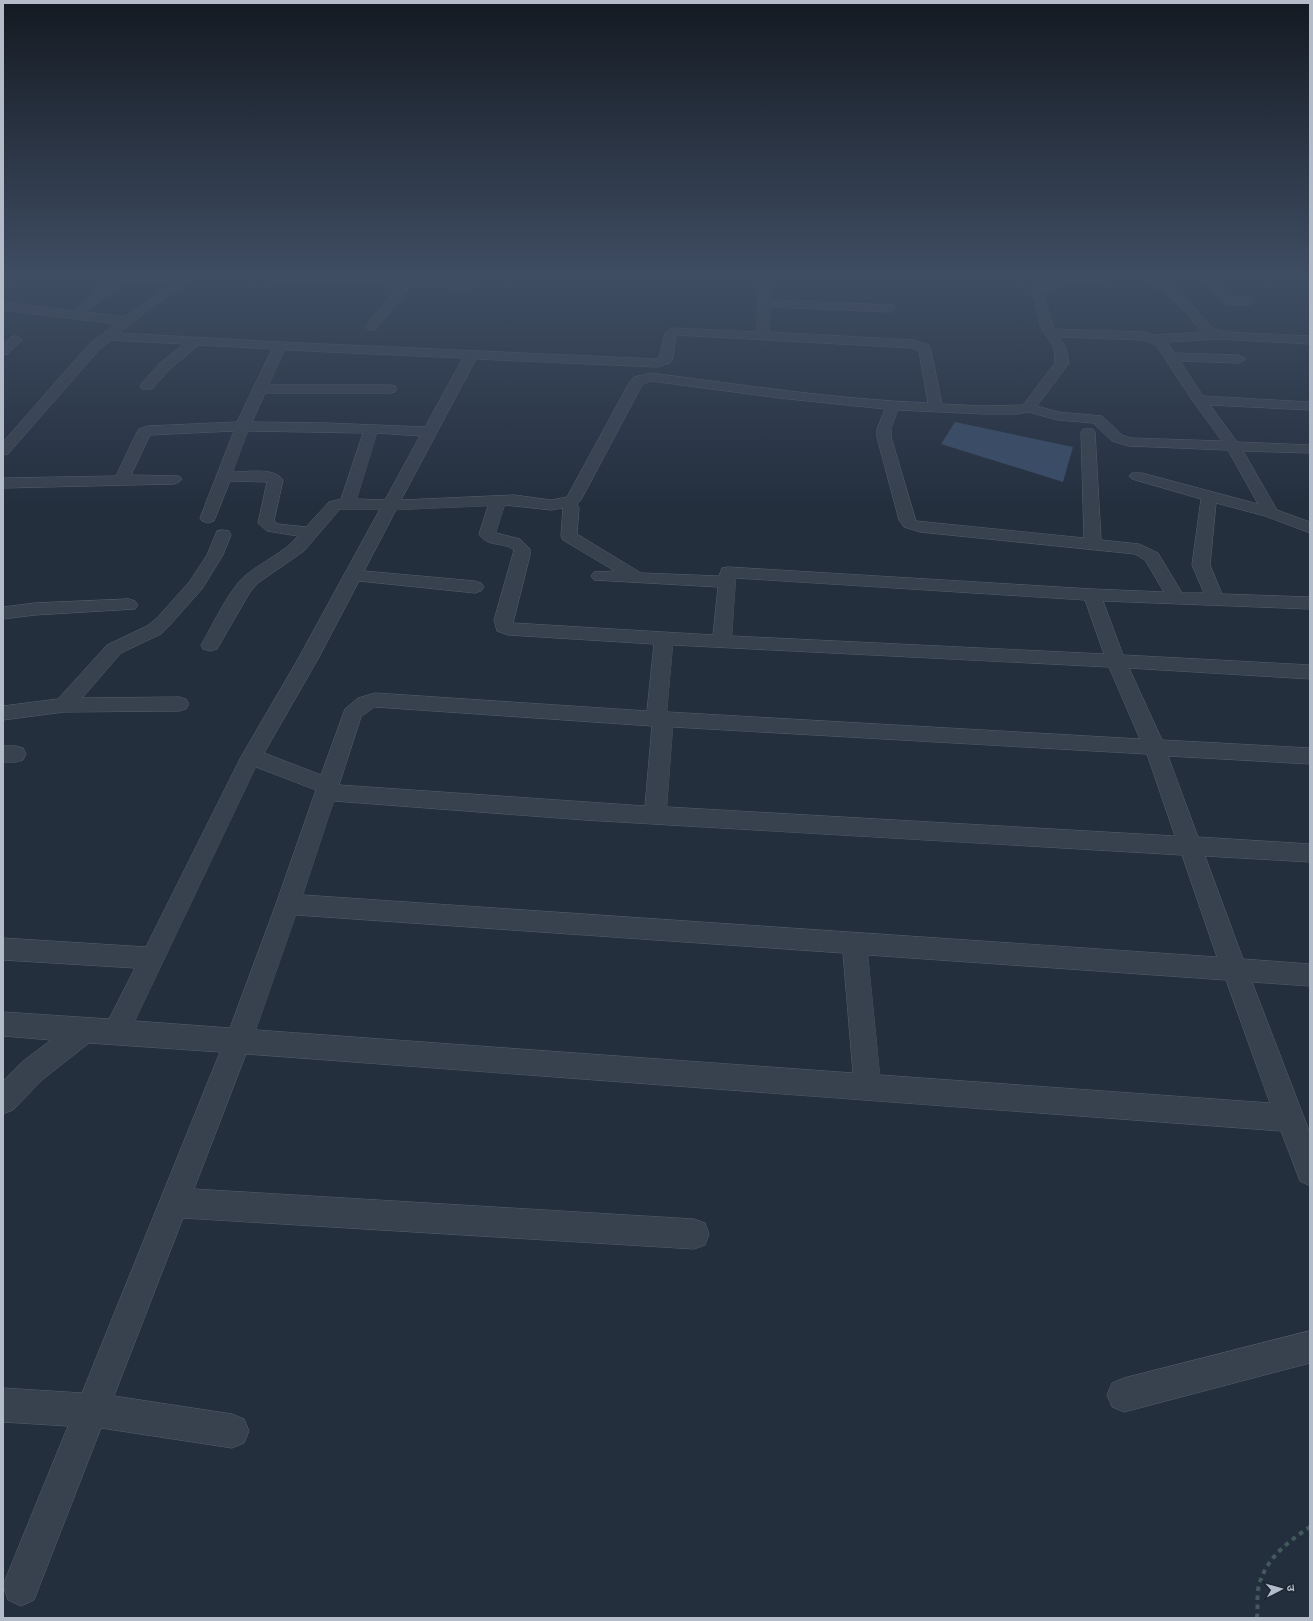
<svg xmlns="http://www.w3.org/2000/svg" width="1313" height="1621" font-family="Cabin,'Noto Sans Devanagari',sans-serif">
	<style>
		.water { fill: #394c67 }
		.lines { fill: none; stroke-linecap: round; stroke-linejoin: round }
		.minor-casing { stroke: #565f6c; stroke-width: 1 }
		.path { stroke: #44595c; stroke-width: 4; stroke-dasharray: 4.5 4.5; stroke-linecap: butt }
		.minor { fill: #38414e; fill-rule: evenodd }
	</style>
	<rect width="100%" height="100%" fill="#242f3e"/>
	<path class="water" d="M955 422 1073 447 1063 482 941 444Z"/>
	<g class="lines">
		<g class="minor-casing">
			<path id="minor" d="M3 277H14L3 283Z
				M116 277H196L143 314 119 333 280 342 656 359 659 358 665 333 672 328 757 332 758 277H770V300L893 305 895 308 889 312 770 307 769 332 914 340 929 345 931 351 942 404 984 406 1023 405 1055 363 1054 348 1040 326 1036 305 1031 292C1043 276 1093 277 1112 277L1110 279C1091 284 1059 283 1043 293L1054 329 1144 332 1154 335 1202 332 1179 305 1145 277H1158L1187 299 1212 328 1225 332 1310 336V344L1219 339 1167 342 1175 353 1239 355 1246 359 1239 363 1180 361 1203 396 1310 402V410L1210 405 1237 442 1310 445V453L1243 451 1277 510 1310 522V533L1265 516 1216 503 1210 565 1222 594 1310 597V609L1103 601 1123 655 1310 665V679L1129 668 1162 740 1310 748V764L1168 756 1198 837 1310 844V862L1205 856 1243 959 1310 964V986L1252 982 1310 1133V1186L1300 1181 1281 1131 246 1054 194 1189 694 1219 705 1223 709 1234 705 1245 694 1249 183 1218 114 1396 232 1414 244 1419 249 1431 244 1443 232 1448 101 1428 34 1600 21 1606 8 1600 3 1585 68 1426 3 1422V1388L82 1393 220 1052 89 1043 42 1080 13 1110 3 1114V1081L22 1062 51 1040 3 1036V1012L109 1019 135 968 3 960V938L146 947 241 757 298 659 380 509H340L304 551 258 583 250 592 217 649 210 651 203 649 201 645C213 625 229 589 246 575 263 561 284 553 298 536L267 531 258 523 267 482 230 481 214 521 208 523 202 521 200 518 234 431 150 435 131 475 179 476 182 479 179 482 174 484 3 488V478L116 476 137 432 139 429 148 426 237 422 272 349 199 345 170 369 152 389H142L140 386 142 383 160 363 184 344 111 340 99 350 8 454 3 455V442L89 344 116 324 3 310V302L72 311ZM127 281 172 284 124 317 85 312ZM677 335 912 348 919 351 928 403C835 399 743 385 651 373L634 377 629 383 567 497 551 500 514 495 401 500 476 359 657 367 670 363 672 360ZM1059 337 1143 340 1156 345 1192 400 1222 441 1130 438 1122 435 1102 416 1058 412 1037 406 1069 363 1066 348ZM285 350 463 358 425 427 327 423 252 422 265 393H390L395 392 397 389 395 386 390 385H269ZM651 381 779 398 885 409 877 429V437L899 520 904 527 920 532 1135 554 1145 560 1164 592 1092 589 728 567 722 568 719 576 641 573 577 534 579 508 577 504 581 500 642 385ZM898 410 984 414H1017L1028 412 1058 420 1093 423 1112 441 1129 446 1228 450 1258 504 1142 473H1132L1129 476 1132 479 1201 499 1192 565 1204 593H1182L1158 553 1139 544 1101 540 1095 432 1093 429H1083L1081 432 1084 538 916 521 891 437V429ZM248 431 363 433 341 499 329 502 306 527 278 524 274 521 283 480C274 467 248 472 233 472ZM377 433 420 436 385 500 357 499ZM505 505 551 510 563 508 561 536 563 540 615 571 594 572 591 576 594 580 718 587 713 635 513 623 530 555V549L520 539 496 533ZM488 506 479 534C488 548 502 541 514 550L494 620 497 631 508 635 654 644 647 711 375 693 358 698 345 709 321 775 264 753 318 659 359 581 475 593 481 591 484 587 481 583 475 581 364 571 396 510ZM736 578 1085 600 1104 654 732 636ZM673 645 1109 667 1140 739 667 712ZM375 707 652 726 645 806 339 785 361 717ZM673 727 1147 754 1175 836 667 807ZM256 767 316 790 276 904 230 1028 135 1021ZM334 801 585 820 1182 855 1217 957 303 895ZM296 915 843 953 853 1073 256 1030ZM868 955 1226 980 1270 1103 880 1075Z
				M259 277 404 279 406 277H418L416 280 467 281 472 277H484L478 285 467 288 410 287 375 330 371 331 365 327 398 286 265 280Z
				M1198 277H1211L1234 297H1249L1255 301 1249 305 1227 304Z
				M1302 277H1310V282L1306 281Z
				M16 336 22 340 8 354 3 355V344L11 337Z
				M223 530 229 531 231 535 223 555 202 589 169 626 161 634 121 653 82 698 179 697 186 699 189 704 186 709 179 711 64 712 3 720V706L58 699 107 645 147 626 157 618 190 581 207 555 217 531Z
				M129 599 135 601 138 605 135 609 35 615 3 619V607L35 603Z
				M3 746H16L23 748 26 754 23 760 16 762H3Z
				M1310 1331V1363L1124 1412 1112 1407 1107 1395 1112 1383 1124 1378Z"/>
		</g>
		<path class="path" d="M1257 1618C1258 1609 1257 1599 1258 1590 1263 1561 1287 1542 1310 1527"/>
		<use href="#minor" class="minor"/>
	</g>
	<linearGradient id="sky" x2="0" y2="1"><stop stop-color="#141a22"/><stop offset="0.55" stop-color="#3f4d63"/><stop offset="1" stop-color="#3f4d63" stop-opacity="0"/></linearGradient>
	<rect width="1313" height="504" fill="url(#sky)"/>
	<rect width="1313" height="1621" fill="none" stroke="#b4bcc9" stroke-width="8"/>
	<g transform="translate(1281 1589) rotate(84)" stroke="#1d2633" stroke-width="3" paint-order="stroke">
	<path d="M0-3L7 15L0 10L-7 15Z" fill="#b4bcc9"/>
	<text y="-6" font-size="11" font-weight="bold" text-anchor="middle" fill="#b4bcc9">उ</text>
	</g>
</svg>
